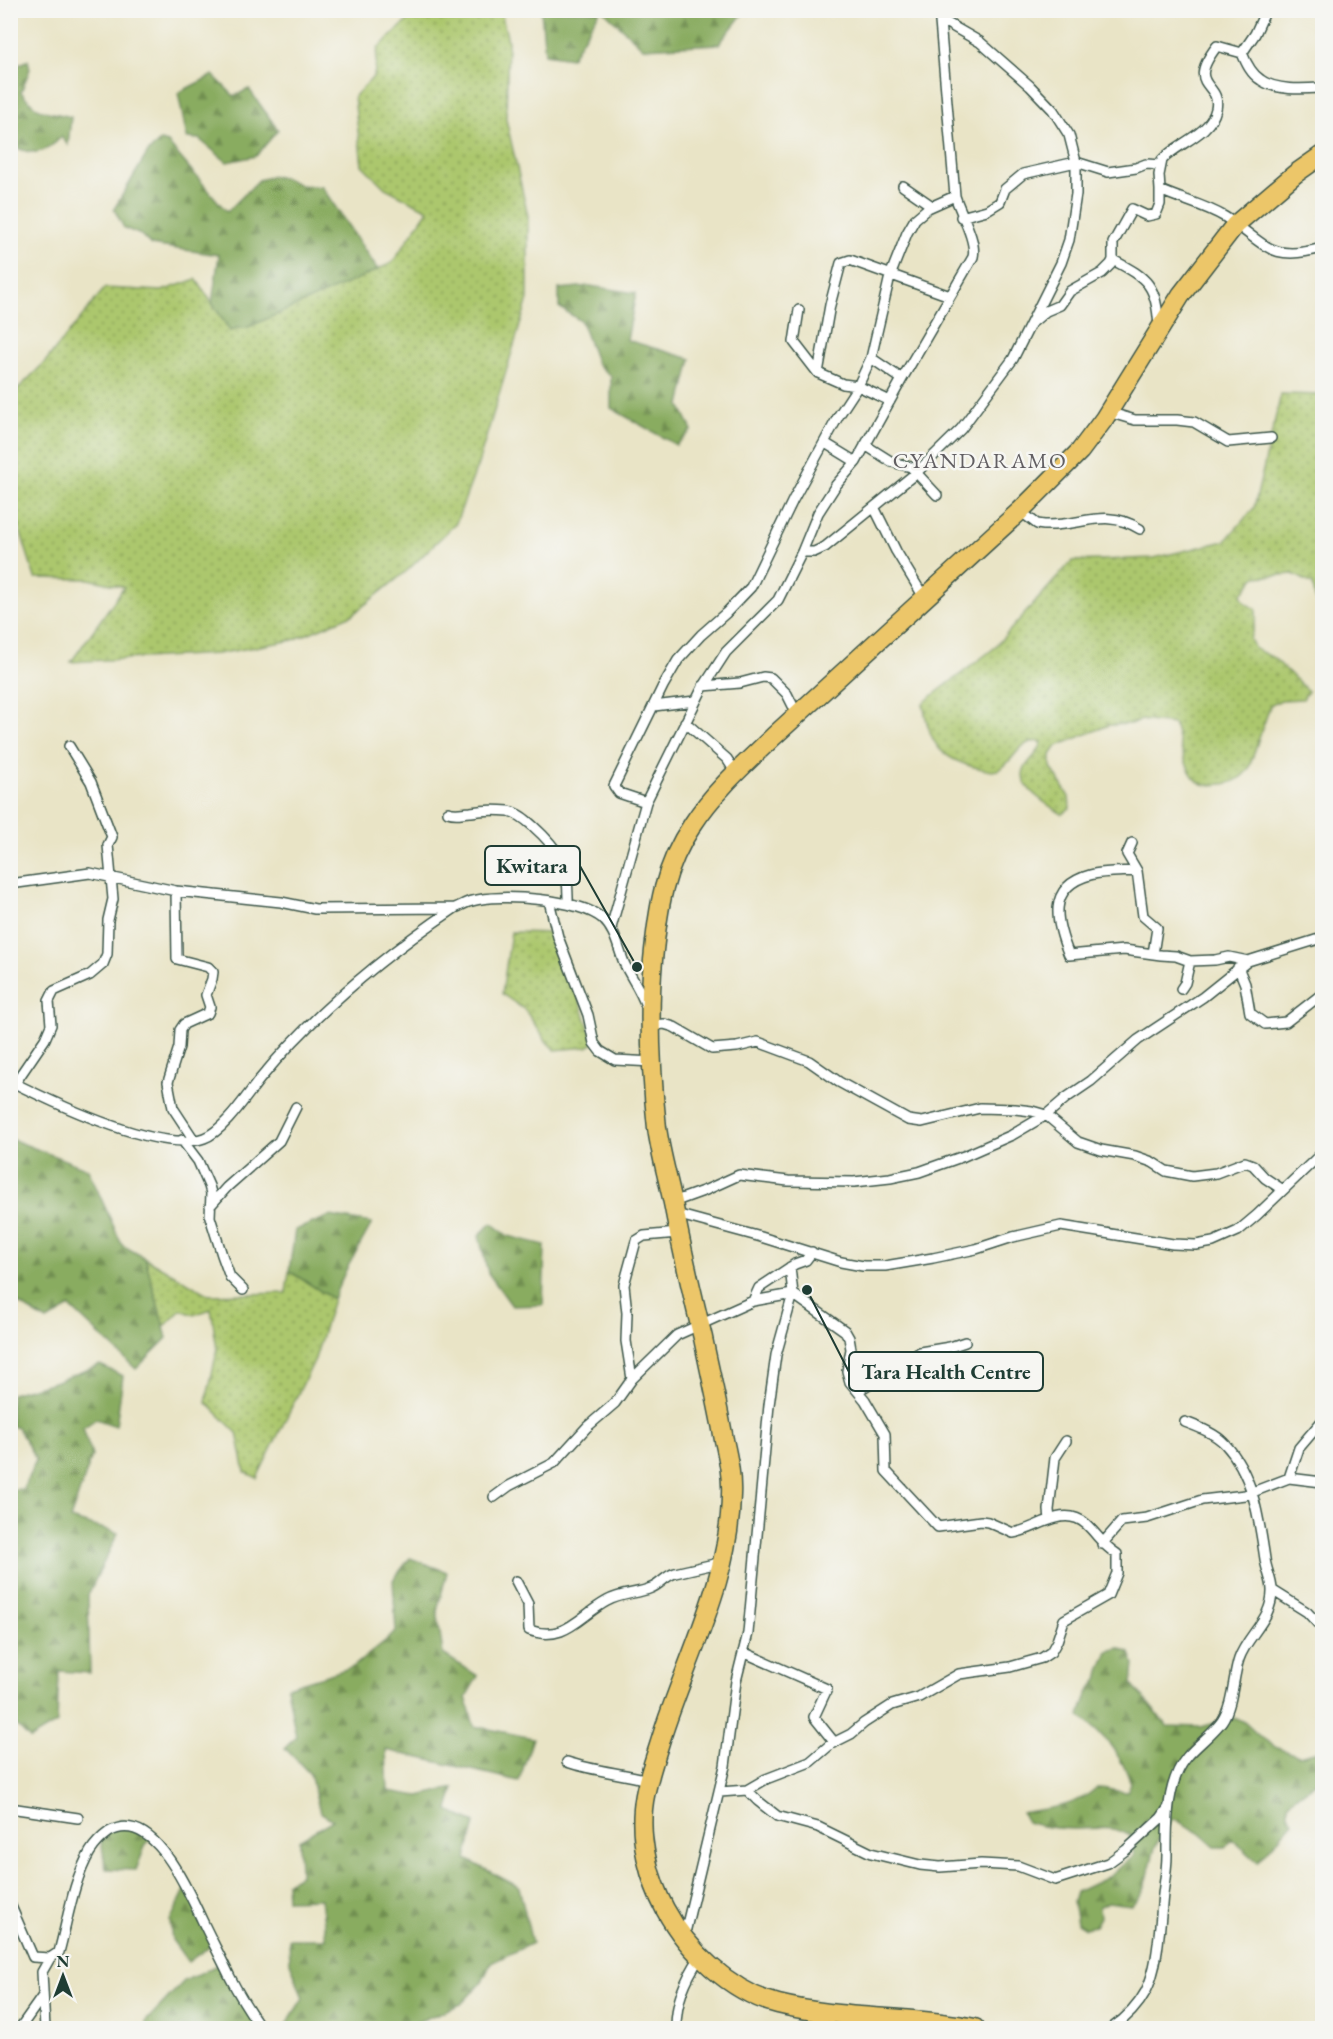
<svg xmlns="http://www.w3.org/2000/svg" width="1333" height="2039" font-family="'EB Garamond',serif">
	<style>
		.grass { fill: url(#grass-dots); stroke: #668250; stroke-width: 1.5 }
		.forest { fill: url(#forest-firs); stroke: #54744a; stroke-width: 1.5 }
		.lines { fill: none; stroke-linecap: round; stroke-linejoin: round }
		.street-casing { stroke: #3d564a; stroke-width: 12 }
		.highway-casing { stroke: #3d564a; stroke-width: 21 }
		.street { stroke: #fff; stroke-width: 9 }
		.highway { stroke: #ecc669; stroke-width: 18 }
		.labels { text-anchor: middle; stroke-width: 5; stroke-linejoin: round; paint-order: stroke }
		.quarter-label { font-size: 22px; letter-spacing: 1.5px; fill: #625f63; stroke: #f6f6f2 }
		.leader { fill: none; stroke: #1f3d34; stroke-width: 2 }
		.callout-dot { fill: #1f3d34; stroke: #f6f6f2; stroke-width: 2 }
		.callout { fill: #f6f6f2; stroke: #1f3d34; stroke-width: 2 }
		.callout-label { font-size: 21px; text-anchor: middle; font-weight: bold; fill: #1f3d34 }
	</style>
	<defs>
		<pattern id="grass-dots" width="8" height="8" patternUnits="userSpaceOnUse" patternTransform="scale(1.5)"><rect width="8" height="8" fill="#acc76d"/><path d="M2 2h.1M6 6h.1" fill="none" stroke="#8ba35a" stroke-width="1.8" stroke-linecap="round"/></pattern>
		<pattern id="forest-firs" width="22" height="20" patternUnits="userSpaceOnUse" patternTransform="scale(1.5)"><rect width="22" height="20" fill="#89ac60"/><path d="M5 1l3.5 6h-7zM16 11l3.5 6h-7z" fill="#6f8d50"/></pattern>
	</defs>
	<rect width="100%" height="100%" fill="#f6f6f2"/>
	<filter id="ink" filterUnits="userSpaceOnUse"><feTurbulence type="fractalNoise" baseFrequency=".0167" numOctaves="2"/><feDisplacementMap in="SourceGraphic" scale="12" xChannelSelector="R" yChannelSelector="G"/><feConvolveMatrix kernelMatrix="1 2 1 2 8 2 1 2 1" color-interpolation-filters="sRGB"/></filter>
	<filter id="wash" filterUnits="userSpaceOnUse"><feTurbulence type="fractalNoise" baseFrequency=".008" numOctaves="4" result="noise"/><feDisplacementMap in="SourceGraphic" scale="24" xChannelSelector="R" yChannelSelector="G"/><feGaussianBlur stdDeviation="1.35" result="paint"/><feColorMatrix in="noise" values="0 0 0 0 0 0 0 0 0 0 0 0 0 0 0 0 0 1.4 0 .05"/><feComposite in="paint" operator="in"/></filter>
	<g filter="url(#wash)">
		<rect width="100%" height="100%" fill="#e9e4c6"/>
		<path class="grass" d="M418 11H501L508 41 506 119 528 216V299L478 464 456 523 408 570 352 615 293 640 217 654 71 662 124 587 89 579 35 578 11 501 10 397 45 362 105 288 162 291 196 279 231 331 237 328H246L392 263 428 210 385 188 362 165 354 97 374 76 378 48Z
			M1281 394 1322 395V612L1315 598 1313 584 1293 574 1255 577 1241 595 1245 603 1256 609V619L1250 639 1255 649 1274 658 1308 691 1303 699 1281 700 1270 706 1249 768C1243 777 1233 784 1221 784 1216 785 1207 785 1202 784 1186 777 1179 740 1174 724L1140 720 1131 724 1109 725 1057 746 1051 755V767L1069 797 1070 808 1062 814C1050 806 1017 788 1024 770 1028 760 1038 756 1042 742 1019 738 1017 758 1001 768 995 773 985 770 978 768 937 758 930 743 923 703L993 649 1072 561 1154 558 1225 541 1254 508Z
			M511 932 557 933 594 1043 587 1047 555 1050 547 1042 525 1010 502 994Z
			M145 1258 209 1295 286 1293 289 1271 333 1299 315 1359 257 1478 245 1472 237 1433 206 1402 217 1350 211 1309 194 1315 181 1310 164 1327Z"/>
		<path class="forest" d="M541 11V10L600 11 571 58 545 54Z
			M604 11H745L719 44 643 48Z
			M28 60 30 69 21 92C41 116 43 109 71 117L68 145 61 137C45 155 32 156 11 145V69Z
			M213 75 234 96 249 89 278 130 256 156 227 162 199 139 187 138 178 93Z
			M160 141 168 143 227 212 259 180 273 176 285 178 300 185 322 187 378 270 246 328H237L230 331 212 303 219 255 151 245 141 235 124 228 114 209 148 152Z
			M590 286 636 293 627 340 691 359 680 405 692 430 676 445 611 408V376L597 364 581 321 559 307V289Z
			M11 1139 88 1169 122 1245 145 1258 167 1338 136 1369 70 1307 47 1321 11 1299Z
			M330 1216 372 1223 346 1270 333 1299 289 1271 295 1230Z
			M491 1223 508 1236 545 1245 543 1305 512 1306 488 1273 479 1236Z
			M100 1365 123 1376 116 1426 96 1419 83 1428 92 1456 70 1519 118 1533 88 1595 90 1673 59 1671 57 1723 30 1739 11 1720 10 1490 23 1489 36 1460 18 1428 11 1426V1394L54 1382Z
			M410 1558 447 1572 437 1611 443 1654 478 1676 466 1697 474 1726 533 1738 519 1781 386 1750 388 1791 419 1796 454 1788 448 1810 475 1823 466 1859 519 1887 532 1943 491 1963 482 1982 461 2004 403 2028H284L303 1998 290 1962 289 1939H326L321 1899 287 1900 286 1883 300 1875 299 1840 333 1820 320 1812 310 1774 285 1748 296 1737 287 1687 353 1667 396 1632 393 1580Z
			M1119 1648 1130 1653 1134 1664 1132 1684 1167 1726 1201 1727 1233 1718 1243 1721 1258 1735 1277 1748 1299 1756 1322 1750V1778L1288 1803V1813L1293 1822 1258 1862 1232 1839 1225 1847H1215L1199 1833 1173 1818C1167 1827 1159 1836 1156 1846 1147 1867 1151 1890 1131 1905L1108 1902 1099 1907 1100 1917 1095 1926 1085 1928 1077 1923 1073 1902 1076 1892 1108 1877 1134 1856 1131 1837C1115 1824 1095 1829 1075 1829 1059 1829 1042 1827 1027 1822L1022 1813C1047 1808 1077 1807 1096 1788 1107 1787 1115 1792 1127 1792L1131 1783C1121 1754 1104 1735 1080 1716 1084 1702 1087 1691 1098 1680L1100 1671 1108 1651Z
			M120 1820 135 1825 153 1838 146 1844 136 1870 106 1869 100 1835Z
			M188 1884 214 1943 188 1962 172 1940 170 1921Z
			M223 1962 261 2028H146V2021L184 1981Z"/>
	</g>
	<g filter="url(#ink)">
		<g class="lines">
			<g class="street-casing">
				<path id="street" d="M1266 10 1255 34 1242 53 1217 46C1184 89 1222 81 1216 109 1210 135 1177 143 1162 160L1159 175 1160 190C1182 200 1205 205 1225 217 1265 242 1268 263 1322 248
					M1242 53C1246 63 1251 74 1261 80 1276 91 1304 89 1322 88
					M903 186 932 206
					M961 217 987 210 1000 202 1005 189 1023 174 1076 162 1108 172 1136 168 1146 164 1161 165
					M1113 260C1149 279 1156 285 1159 327
					M799 310 794 342 818 373 843 384 858 386 890 401
					M1033 322 1046 311 1060 305 1070 291 1102 273 1111 264 1113 260V243L1132 209 1147 216 1156 214 1160 204V190
					M871 358 902 379
					M818 373 830 305 841 263 850 260 950 296
					M1108 412 1135 420H1177L1194 422 1228 442 1271 438
					M825 443 856 462
					M865 445 892 462 911 467 937 495
					M874 507 896 551 925 599
					M1020 511 1037 524 1044 525C1079 527 1106 507 1140 529
					M802 552H814L825 547 916 473 961 429 1013 359 1061 263 1069 240 1076 194V162L1069 135 1053 110 1030 86 980 42 940 19
					M703 686 740 683 763 677 771 678 787 694 797 714
					M654 706 695 701
					M685 722 727 759 736 773
					M646 802 619 793 614 786 663 686 678 660 701 635 726 613 751 587 793 500 839 415 858 386 871 358 890 276 907 233 915 219 928 208 955 196
					M448 812C457 815 462 812 471 812 482 810 497 810 509 811 518 813 526 820 533 826 560 850 569 866 568 903
					M1132 843 1127 854 1137 871 1143 916 1157 928 1153 954
					M1137 871C1122 872 1104 871 1090 875 1046 887 1056 923 1069 955L1124 950 1161 955 1176 956 1190 961 1215 960 1229 957 1248 961
					M10 884 90 873 176 891 281 902 315 909 455 908
					M176 891 177 959 208 967 213 972 212 979 206 995 210 1007 208 1013 184 1024 180 1030 179 1047 168 1082 173 1108 194 1140
					M549 901 558 937 588 1015 594 1043 600 1051 615 1060 653 1062
					M611 928 646 802 702 689 726 652 778 600 802 552 818 513 836 485 856 462 902 379 973 257C977 241 960 212 955 196L939 10
					M1238 967 1245 984 1250 1013 1265 1024 1286 1022 1322 994
					M1181 989 1185 983 1190 961
					M650 1026 664 1024 674 1027 712 1049 737 1047 758 1042 809 1061 839 1082 908 1120 922 1122 980 1108 1015 1109 1032 1111 1046 1115 1078 1142 1101 1150 1135 1156 1152 1162 1166 1171 1192 1176 1216 1173 1245 1162 1253 1165 1265 1178 1283 1190
					M10 1081C52 1102 159 1154 204 1138 224 1131 247 1095 260 1079 316 1011 382 957 455 908 461 906 466 902 472 901 500 893 581 899 603 919 616 931 618 949 625 965 632 979 641 991 646 1006
					M15 1083 45 1039 51 1025 49 1001 54 991 90 975 103 964 107 954 108 920 113 899 108 845 112 837 91 782 69 746
					M182 1140 198 1161 209 1186 211 1193 210 1217 222 1255 230 1277 243 1290
					M673 1202 706 1190 739 1175 788 1181 854 1182 890 1178 919 1172 964 1156 1012 1135 1046 1115 1066 1098 1091 1081 1138 1040 1203 997 1248 961 1322 938
					M210 1206 227 1187 279 1141 296 1107
					M676 1214 761 1237 841 1262 863 1266H885L933 1258 976 1249 1013 1237 1061 1226 1173 1244 1196 1245 1213 1242 1238 1231 1257 1215 1322 1153
					M753 1301 759 1288 795 1264 806 1260 812 1252
					M632 1379 626 1341 627 1313 624 1285 636 1241 644 1236 678 1233
					M858 1391 920 1352 950 1347 965 1342
					M1289 1478 1322 1482
					M494 1497 509 1486 554 1463 587 1427 615 1403 632 1379 677 1335 753 1301 793 1294 845 1331 849 1338 851 1349 847 1371 850 1382 865 1400 885 1434 886 1471 938 1527 981 1521 988 1522 1013 1533C1036 1530 1063 1504 1086 1524 1098 1535 1102 1545 1117 1554V1573L1108 1595 1064 1620 1057 1641 1051 1652 1042 1658 1010 1667 959 1674 919 1697 892 1705 864 1723 851 1734 831 1744 810 1762 766 1779 747 1790 720 1792
					M1050 1520 1049 1510 1055 1458 1066 1441
					M1102 1544 1122 1521 1147 1518 1202 1500 1245 1495 1289 1478 1299 1448 1322 1421
					M516 1581 528 1604 529 1630C565 1643 579 1616 607 1601 621 1593 637 1594 651 1588 660 1585 665 1576 675 1573L723 1562
					M1272 1590 1307 1612 1322 1628
					M743 1652 827 1689 814 1717 834 1742
					M567 1762C594 1771 621 1773 648 1780
					M747 1790 758 1801 777 1816 818 1827 871 1853 920 1865 940 1867 981 1864 1018 1866 1055 1880 1108 1863 1126 1850 1161 1818 1168 1808
					M10 1808 78 1818
					M10 1904 33 1957 50 1958 59 1952C68 1919 73 1881 90 1852 95 1844 102 1837 109 1832 153 1807 188 1891 202 1920 211 1939 221 1958 230 1977 239 1995 250 2012 261 2028
					M684 1937 725 1766 736 1681 748 1633 769 1405 776 1355 793 1294 790 1267
					M20 2028 42 1997
					M45 2028 42 1972 50 1958
					M676 2028C676 2001 685 1980 700 1957
					M1112 2028C1125 2019 1138 2006 1146 1991 1158 1967 1159 1932 1162 1905 1163 1888 1167 1872 1167 1855 1167 1824 1166 1782 1187 1757 1197 1745 1214 1733 1222 1721 1233 1705 1233 1677 1239 1659 1247 1635 1273 1619 1272 1590 1272 1580 1266 1569 1265 1559 1259 1520 1254 1475 1225 1444 1215 1433 1198 1427 1185 1422"/>
			</g>
			<g class="highway-casing">
				<path id="highway" d="M975 2028C910 2015 842 2020 778 2004 730 1992 687 1950 665 1909 649 1879 640 1842 643 1809 645 1785 654 1762 661 1739 686 1659 730 1580 731 1495 732 1476 728 1458 724 1440 718 1406 710 1372 703 1338 693 1297 683 1255 675 1213 670 1185 661 1157 657 1128 651 1072 648 1016 653 960 658 909 663 868 693 824 714 791 746 763 774 736L1020 511 1080 451 1104 419 1181 295 1235 225 1295 174 1322 155"/>
			</g>
			<use href="#street" class="street"/>
			<use href="#highway" class="highway"/>
		</g>
	</g>
	<g class="labels">
		<g class="quarter-label">
			<text x="980" y="468">CYANDARAMO</text>
		</g>
	</g>
	<path class="leader" d="M637 967L580 866M807 1290L849 1372"/>
	<g class="callout-dot">
		<circle cx="637" cy="967" r="6"/>
		<circle cx="807" cy="1290" r="6"/>
	</g>
	<g class="callout">
		<rect x="485" y="846" width="95" height="39" rx="6"/>
		<rect x="849" y="1352" width="194" height="39" rx="6"/>
	</g>
	<g class="callout-label">
		<text x="532" y="873">Kwitara</text>
		<text x="946" y="1379">Tara Health Centre</text>
	</g>
	<rect width="1333" height="2039" fill="none" stroke="#f6f6f2" stroke-width="36"/>
	<g transform="translate(63 1976)" stroke="#f6f6f2" stroke-width="4.5" paint-order="stroke">
	<path d="M0-4.5L10 22L0 15L-10 22Z" fill="#1f3d34"/>
	<text y="-9" font-size="16" font-weight="bold" text-anchor="middle" fill="#1f3d34">N</text>
	</g>
</svg>
